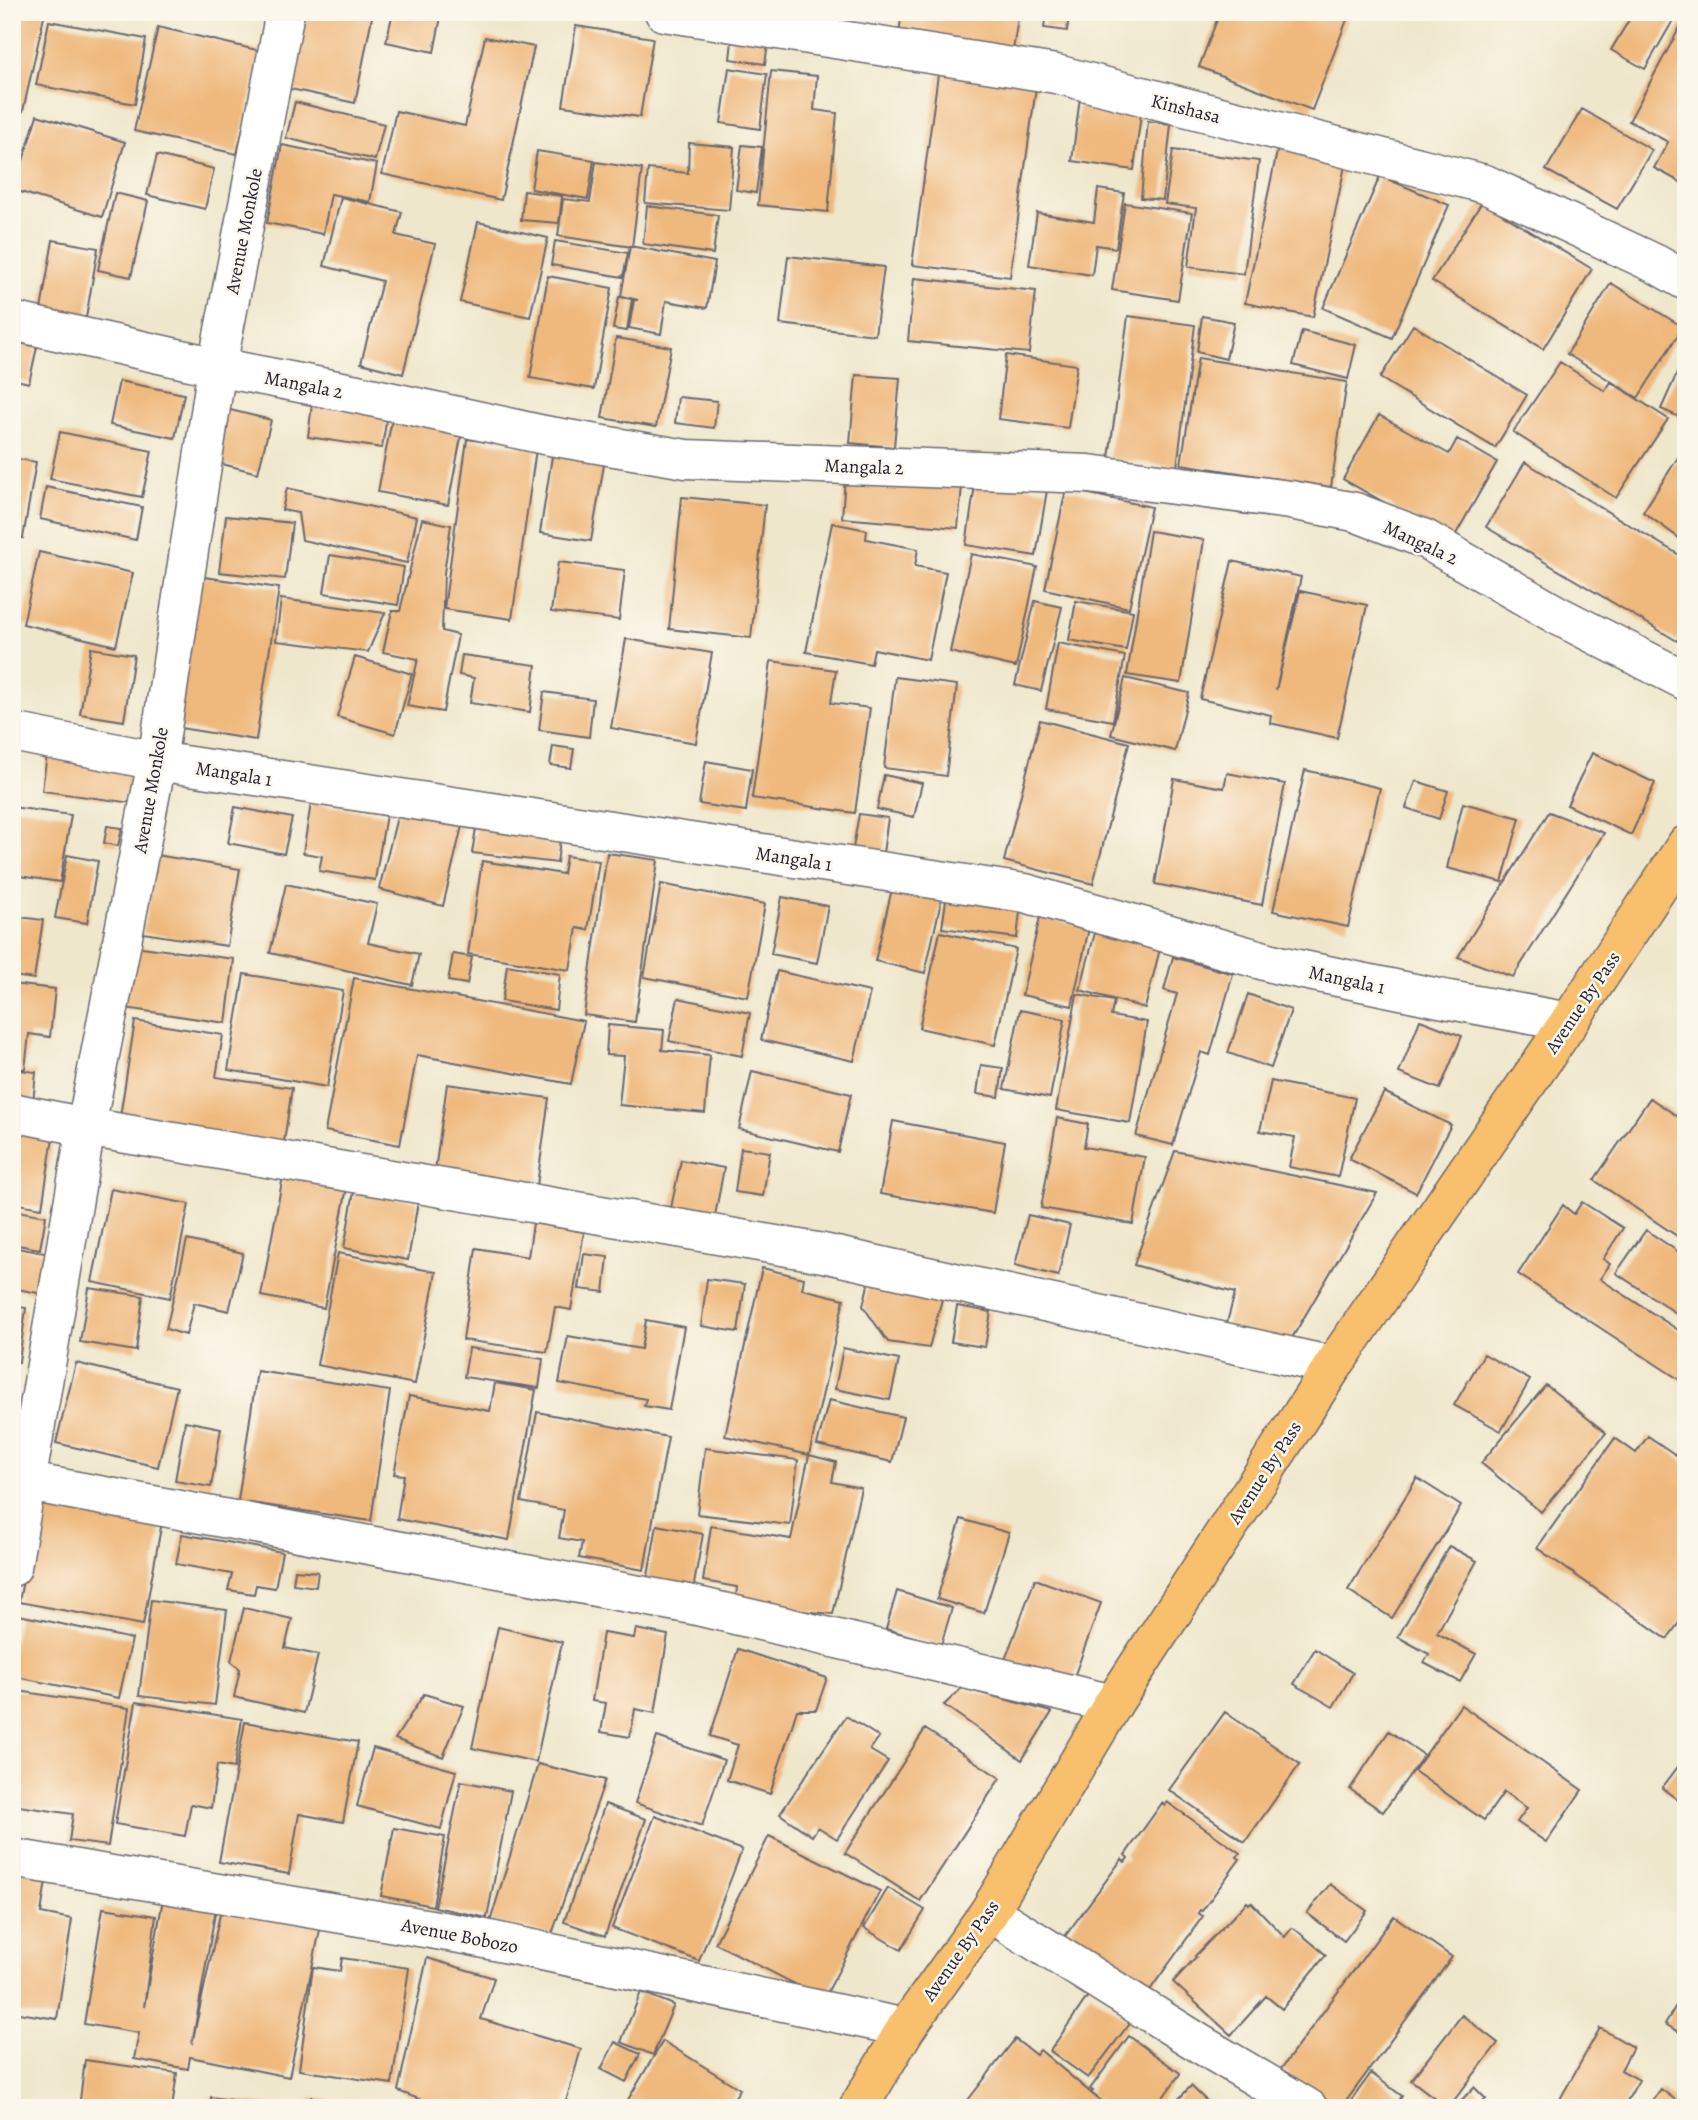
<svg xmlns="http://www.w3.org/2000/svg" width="1698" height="2120" font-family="Alegreya,serif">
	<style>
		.building { fill: #efb87b }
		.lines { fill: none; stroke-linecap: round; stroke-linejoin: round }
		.street-casing { stroke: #6a676e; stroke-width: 41 }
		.highway-casing { stroke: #6a676e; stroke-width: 41 }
		.street { stroke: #fff; stroke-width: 38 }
		.highway { stroke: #f8bf6c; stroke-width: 38 }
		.labels { text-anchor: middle; stroke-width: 5; stroke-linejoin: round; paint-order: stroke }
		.street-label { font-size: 19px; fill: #22223b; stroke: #fbf7ec }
	</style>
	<rect width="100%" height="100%" fill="#fbf7ec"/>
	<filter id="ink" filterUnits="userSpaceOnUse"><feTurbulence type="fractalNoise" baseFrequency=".0143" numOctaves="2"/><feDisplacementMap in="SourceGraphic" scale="14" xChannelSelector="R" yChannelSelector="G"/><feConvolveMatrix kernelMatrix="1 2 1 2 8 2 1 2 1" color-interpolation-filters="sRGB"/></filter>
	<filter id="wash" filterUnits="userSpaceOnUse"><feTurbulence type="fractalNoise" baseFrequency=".00686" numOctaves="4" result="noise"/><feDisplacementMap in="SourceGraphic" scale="28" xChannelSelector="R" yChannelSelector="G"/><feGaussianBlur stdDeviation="1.57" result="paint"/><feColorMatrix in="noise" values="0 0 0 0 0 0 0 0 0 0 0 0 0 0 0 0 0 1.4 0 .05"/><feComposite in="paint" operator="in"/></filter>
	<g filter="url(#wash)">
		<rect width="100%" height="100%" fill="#efe7cc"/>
		<g id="blocks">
			<path class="building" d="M12 12H45L23 111 12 108Z
				M302 12H373L355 103 286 88Z
				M393 12H442L434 52 386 42Z
				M902 12H1019L1013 50 899 33Z
				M1046 12 1069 15 1067 31 1044 28Z
				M1220 12H1337L1348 17 1312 110 1199 67Z
				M1628 12H1678L1645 69 1611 50 1632 15Z
				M1686 16V185L1654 168 1668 142 1629 121Z
				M49 21 146 39 135 104 36 85Z
				M576 26 653 38 640 117 563 106Z
				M158 27 261 51 237 154 134 131Z
				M733 32 769 37 765 64 730 59Z
				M485 37 534 47 501 200 382 174 396 111 465 126Z
				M939 67 1037 80 1010 277 912 265Z
				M729 68 767 74 760 129 721 123Z
				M771 71 817 76 814 110 837 113 828 212 758 205Z
				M1080 97 1142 105 1134 170 1072 161Z
				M295 102 384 124 375 160 286 138Z
				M1582 109 1652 150 1617 209 1546 170Z
				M37 115 125 142 102 217 14 190Z
				M1148 121 1171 124 1163 200 1141 198Z
				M689 143 734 147 729 210 645 203 648 169 688 173Z
				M282 145 377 164 370 202 331 194 323 234 267 223Z
				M742 145 762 147 756 193 736 190Z
				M1278 147 1346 161 1313 317 1245 303Z
				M1173 150 1259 161 1244 274 1188 267 1196 208 1165 204Z
				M537 151 594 160 588 199 531 189Z
				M157 155 214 169 205 209 147 195Z
				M596 162 642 169 632 247 558 236 563 199 590 202Z
				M1380 176 1449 205 1392 338 1323 308Z
				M1098 189 1124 193 1116 248 1096 245 1092 275 1029 265 1037 213 1094 222Z
				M524 191 562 196 559 223 521 220Z
				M115 193 148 201 131 277 98 270Z
				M341 197 402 212 396 235 435 244 403 374 361 363 382 281 324 266Z
				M1482 202 1592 269 1543 349 1432 281Z
				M1125 203 1192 213 1178 300 1112 290Z
				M647 206 718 215 713 254 643 244Z
				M478 222 548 238 530 317 460 302Z
				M53 240 98 248 86 318 41 310Z
				M555 241 628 253 623 277 551 265Z
				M630 246 715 262 707 308 666 301 661 334 629 328 634 300H638L621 296Z
				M788 256 884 267 875 335 780 324Z
				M548 276 612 288 594 389 530 378Z
				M914 278 1036 291 1029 353 908 341Z
				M1611 283 1683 327 1638 398 1567 354Z
				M619 297 632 299 627 331 613 329Z
				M1128 316 1195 325 1177 467 1109 458Z
				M1202 316 1234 322 1226 359 1197 352Z
				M1413 325 1527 395 1495 448 1380 378Z
				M1302 331 1356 345 1348 379 1293 365Z
				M616 338 671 347 656 427 602 418Z
				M12 341 37 347 29 383 12 379Z
				M1006 355 1077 365 1068 428 998 419Z
				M1198 358 1347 382 1331 487 1181 464Z
				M1683 360 1686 361V420L1661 409Z
				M1560 362 1605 391 1611 382 1668 419 1616 498 1513 432Z
				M856 375 900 378 894 447 850 443Z
				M119 381 184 394 175 438 110 425Z
				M678 397 717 401 714 428 675 423Z
				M312 404 387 416 382 448 308 437Z
				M218 407 271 420 258 473 206 460Z
				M1379 415 1449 454 1457 439 1497 462 1452 541 1343 479Z
				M392 419 462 432 448 505 378 492Z
				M60 432 152 451 142 497 50 479Z
				M467 439 536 449 512 619 444 609Z
				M1686 445V543L1643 512Z
				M553 450 605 459 591 541 540 533Z
				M12 458 36 462 23 538 12 536Z
				M1525 462 1686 559V573L1682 578 1686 580V627L1677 641 1486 527Z
				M845 477 962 486 958 528 842 518Z
				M976 478 1047 490 1036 556 966 545Z
				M46 487 142 507 136 540 40 519Z
				M287 488 417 517 407 563 302 540 298 513 282 510Z
				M1066 489 1151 507 1129 608 1045 589Z
				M682 497 765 505 751 638 669 629Z
				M226 516 292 523 285 579 219 572Z
				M422 519 451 525 444 573 442 631 458 635 443 712 407 706 418 659 383 652 392 611H400Z
				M832 523 867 530 866 539 918 549 915 566 946 572 928 660 874 649 871 664 806 652Z
				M1150 531 1204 540 1181 683 1127 675Z
				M39 552 133 573 116 646 23 624Z
				M971 554 1037 567 1016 667 950 652Z
				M330 555 404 567 398 605 324 593Z
				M1232 561 1301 577 1276 690 1300 591 1367 605 1337 738 1270 723 1271 715 1200 699Z
				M558 562 625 570 619 620 551 612Z
				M191 575 279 588 256 740 167 726Z
				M281 599 385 613 368 652 276 641Z
				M1035 601 1062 607 1041 691 1015 685Z
				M1076 601 1133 611 1126 650 1069 640Z
				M626 639 712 653 696 743 611 728Z
				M1058 643 1125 656 1113 721 1046 709Z
				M91 648 134 655 124 721 80 714Z
				M462 655 536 665 530 712 470 703 474 678 459 675Z
				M355 657 412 674 395 734 337 717Z
				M771 661 836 670 831 703 870 708 855 813 752 798Z
				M895 677 957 685 946 776 884 768Z
				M1125 678 1189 693 1175 751 1111 735Z
				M544 692 593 699 589 737 539 730Z
				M1040 720 1129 743 1093 884 1004 861Z
				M553 746 574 749 571 768 550 765Z
				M48 747 138 760 132 803 42 791Z
				M1592 753 1655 783 1631 835 1567 805Z
				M706 761 752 769 746 811 699 804Z
				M1305 770 1380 788 1348 927 1273 911Z
				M1227 773 1285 784 1262 905 1155 884 1174 779 1224 788Z
				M884 775 922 783 914 817 877 809Z
				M1416 781 1448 791 1439 819 1406 808Z
				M311 803 386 815 375 880 319 871 322 856 303 853Z
				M1463 803 1520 818 1502 882 1447 868Z
				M12 807 71 815 60 882 12 875Z
				M235 807 292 818 284 854 228 843Z
				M399 809 462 826 443 906 379 889Z
				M1549 812 1604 833 1513 977 1458 957Z
				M859 814 888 818 883 853 853 848Z
				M477 822 561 833 557 863 472 853Z
				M107 826 122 828 118 846 104 843Z
				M607 853 658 860 635 1022 584 1015Z
				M67 855 98 861 87 923 55 918Z
				M156 855 240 869 227 946 143 933Z
				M566 856 599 861 588 930 577 928 570 970 468 954 482 861 563 874Z
				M12 881 21 882 16 915 12 914Z
				M286 884 377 904 368 943 419 954 412 985 270 953Z
				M661 884 765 904 748 997 644 977Z
				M893 885 942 897 925 973 875 961Z
				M947 893 1021 903 1017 938 942 928Z
				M782 897 828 906 817 963 771 954Z
				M12 916 43 920 34 979 12 976Z
				M1040 917 1089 928 1072 1006 1022 995Z
				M1096 929 1161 945 1145 1008 1080 990Z
				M940 932 1016 949 995 1045 919 1028Z
				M126 945 234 959 226 1023 118 1007Z
				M453 954 472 957 467 984 448 981Z
				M1173 957 1233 974 1210 1055 1201 1052 1173 1145 1136 1136 1177 994 1164 990Z
				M507 965 560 974 556 1010 502 1001Z
				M777 971 870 992 854 1061 761 1040Z
				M244 974 343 991 327 1087 228 1070Z
				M354 978 584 1021 571 1084 417 1055 400 1145 325 1131Z
				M12 984 55 989 50 1037 29 1034 25 1069 12 1068Z
				M1077 994 1114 1001 1111 1016 1147 1022 1130 1123 1056 1110Z
				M1248 994 1291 1010 1271 1068 1228 1053Z
				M678 998 750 1013 742 1056 669 1041Z
				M1020 1010 1065 1019 1050 1098 1004 1089Z
				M1420 1020 1462 1036 1440 1089 1399 1073Z
				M135 1021 223 1035 216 1077 292 1088 284 1142 120 1117Z
				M608 1025 664 1030 662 1050 710 1055 705 1113 619 1105 624 1056 606 1055Z
				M981 1065 1003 1068 999 1097 977 1094Z
				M12 1069 36 1072 33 1103 12 1100Z
				M752 1071 851 1094 838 1152 739 1129Z
				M1271 1081 1355 1098 1338 1177 1289 1167 1295 1137 1260 1131Z
				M447 1084 549 1098 537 1185 435 1171Z
				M1384 1092 1451 1125 1416 1193 1349 1159Z
				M1650 1098 1686 1122V1242L1594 1180Z
				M1057 1118 1088 1124 1084 1147 1145 1157 1133 1224 1041 1208Z
				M893 1121 1005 1142 993 1213 880 1194Z
				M12 1124 54 1131 42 1208 12 1203Z
				M741 1148 770 1152 763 1196 735 1192Z
				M1175 1151 1377 1193 1289 1343 1226 1326 1235 1293 1134 1265Z
				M681 1160 724 1168 714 1221 670 1213Z
				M283 1176 347 1187 324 1308 261 1296Z
				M111 1189 189 1204 170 1298 92 1282Z
				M354 1191 418 1202 408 1260 344 1248Z
				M1582 1202 1623 1228 1603 1259 1610 1264 1600 1279 1686 1335V1384L1518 1274 1563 1205 1574 1214Z
				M12 1210 46 1216 40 1249 12 1244Z
				M1028 1215 1070 1225 1058 1276 1015 1265Z
				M533 1223 584 1232 571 1310 555 1307 547 1352 463 1340 476 1248 528 1257Z
				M1646 1230 1686 1257V1305L1679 1315 1616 1273Z
				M187 1240 243 1253 229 1311 194 1303 186 1335 166 1329Z
				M12 1247 50 1254 43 1294 12 1288Z
				M338 1253 436 1272 415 1384 317 1365Z
				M584 1254 608 1257 604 1292 579 1289Z
				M762 1268 804 1278 802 1289 844 1299 809 1455 725 1436Z
				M707 1279 745 1284 738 1332 701 1326Z
				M869 1281 942 1299 929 1348 888 1342 863 1306Z
				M89 1288 143 1296 136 1351 80 1342Z
				M12 1306 26 1308 19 1362H12Z
				M957 1306 991 1312 985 1347 951 1342Z
				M646 1320 684 1327 669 1410 644 1406 646 1399 559 1383 568 1336 641 1349Z
				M469 1348 543 1359 539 1388 464 1377Z
				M843 1348 899 1360 890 1400 835 1389Z
				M1484 1354 1530 1380 1501 1431 1454 1405Z
				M76 1363 177 1387 158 1467 56 1443Z
				M257 1371 390 1391 371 1521 238 1501Z
				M495 1383 536 1390 509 1540 397 1519 404 1475 394 1474 409 1396 490 1411Z
				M1546 1385 1606 1433 1541 1512 1481 1463Z
				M829 1400 903 1417 892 1462 817 1445Z
				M537 1412 668 1437 644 1570 579 1558 582 1542 559 1538 564 1510 521 1502Z
				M185 1421 221 1428 211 1487 175 1481Z
				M1648 1436 1686 1462V1613L1667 1639 1537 1548 1615 1438 1636 1453Z
				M705 1448 798 1460 790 1525 697 1514Z
				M809 1455 836 1462 832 1482 861 1488 833 1614 735 1605 737 1587 703 1581 711 1526 791 1539Z
				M1417 1478 1461 1506 1392 1618 1348 1590Z
				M38 1500 162 1522 143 1625 19 1602Z
				M961 1519 1009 1533 984 1613 937 1599Z
				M657 1525 703 1534 693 1590 647 1582Z
				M182 1534 282 1552 275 1588 256 1585 254 1594 228 1590 232 1574 176 1564Z
				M1449 1546 1477 1561 1437 1633 1476 1654 1460 1682 1424 1663 1429 1654 1398 1637Z
				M295 1570 318 1572 316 1587 293 1584Z
				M1035 1579 1101 1603 1071 1685 1005 1660Z
				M897 1591 952 1608 941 1645 886 1629Z
				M151 1600 227 1610 215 1705 139 1696Z
				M244 1608 292 1619 285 1648 318 1655 304 1713 234 1697 240 1669 231 1661Z
				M19 1615 132 1639 119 1698 12 1676V1648Z
				M498 1627 562 1642 536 1762 472 1748Z
				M636 1629 668 1635 655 1713 635 1709 630 1737 601 1732 606 1703 592 1701 603 1633 634 1638Z
				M738 1649 827 1678 816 1710H797L770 1794 727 1780 738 1745 710 1736Z
				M1315 1649 1353 1673 1333 1707 1294 1684Z
				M962 1688 1052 1712 1022 1760 944 1705Z
				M12 1690 129 1708 108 1846 69 1841 73 1814 12 1805Z
				M424 1694 464 1706 443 1757 395 1739Z
				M136 1702 242 1719 234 1768 217 1765 211 1808 191 1804 185 1836 115 1824Z
				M1461 1705 1582 1790 1546 1842 1517 1822 1527 1808 1504 1792 1484 1820 1414 1771Z
				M1225 1712 1300 1764 1245 1842 1169 1790Z
				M846 1716 879 1737 870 1750 888 1761 837 1839 818 1827 812 1836 780 1814Z
				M245 1722 358 1742 343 1822 299 1814 289 1874 219 1862Z
				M925 1729 1000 1778 920 1901 845 1853Z
				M1389 1731 1424 1755 1383 1812 1350 1789Z
				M657 1737 724 1760 702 1826 635 1803Z
				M373 1748 456 1771 441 1829 357 1806Z
				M1686 1756V1806L1662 1788Z
				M538 1764 605 1780 552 1934 490 1922Z
				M461 1781 511 1791 487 1918 435 1907Z
				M1167 1802 1240 1853 1237 1857 1240 1859 1202 1911 1200 1910 1198 1913 1203 1916 1142 2001 1060 1943 1122 1859 1125 1862 1128 1858 1125 1855 1162 1803 1165 1806Z
				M605 1804 646 1819 605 1936 564 1922Z
				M655 1816 742 1850 699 1961 612 1928Z
				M394 1828 445 1837 433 1906 381 1896Z
				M769 1836 880 1891 824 1999 715 1943Z
				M12 1863 48 1868 41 1913 72 1919 57 2019 12 2012Z
				M1330 1884 1367 1911 1344 1941 1307 1913Z
				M888 1888 925 1910 901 1950 864 1928Z
				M164 1893 217 1902 192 2044 222 1905 321 1925 289 2077 190 2057 188 2069 134 2059 139 2033 84 2024 103 1908 156 1916 144 2007Z
				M1247 1902 1249 1904 1251 1902 1285 1937 1292 1928 1295 1929 1326 1955 1282 2009 1266 1996 1231 2035 1173 1982 1196 1957 1195 1956Z
				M1394 1916 1452 1957 1341 2108H1335L1281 2069Z
				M342 1958 409 1968 392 2084 299 2070 313 1967 340 1971Z
				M427 1958 494 1978 481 2019 581 2049 564 2108H442L398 2091Z
				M1686 1989V2036L1665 2024Z
				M641 1992 674 2005 653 2055 621 2042Z
				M1090 1993 1129 2021V2024L1088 2078 1050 2051Z
				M1462 2015 1498 2043 1448 2108 1411 2080Z
				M1600 2028 1633 2047 1621 2070 1639 2080 1623 2108H1555Z
				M1129 2036 1180 2073V2074L1155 2108H1111L1091 2093 1093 2091 1090 2089Z
				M1015 2039 1036 2055 1040 2050 1104 2104 1101 2108H970L965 2104Z
				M663 2041 740 2089 728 2108H623Z
				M615 2042 640 2054 626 2082 601 2069Z
				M85 2060 177 2073 172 2108H79Z
				M1371 2073 1402 2096 1394 2108H1346Z
				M1191 2086 1214 2108H1170Z
				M1474 2087 1486 2099 1477 2108H1454Z
				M1661 2089 1686 2108H1647Z
				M211 2097 273 2106V2108H210Z
				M311 2097 357 2107V2108H309Z"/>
		</g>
	</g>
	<g filter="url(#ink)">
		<use href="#blocks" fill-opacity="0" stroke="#6a676e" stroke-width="2"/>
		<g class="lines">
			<g class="street-casing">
				<path id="street" d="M664 12 1056 74 1485 184 1656 264 1686 281
					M12 321 217 367 357 394 544 435 686 459 1089 474 1290 500 1355 512 1425 539 1557 615 1686 681
					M12 732 157 761 1025 893 1279 965 1439 998 1569 1022
					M12 1112 86 1127 823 1253 1333 1366
					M12 1479 693 1605 1113 1704
					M12 1567 86 1127 157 761 217 367 285 12
					M12 1858 466 1935 906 2028
					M989 1912 1202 2045 1308 2108"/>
			</g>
			<g class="highway-casing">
				<path id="highway" d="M858 2108 906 2028 989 1912 1113 1704 1333 1366 1569 1022 1686 845"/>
			</g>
			<use href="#street" class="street"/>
			<use href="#highway" class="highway"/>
		</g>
	</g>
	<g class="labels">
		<g class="street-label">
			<text transform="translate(1186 108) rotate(14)" y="7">Kinshasa</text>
			<text transform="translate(243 231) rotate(-79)" y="7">Avenue Monkole</text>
			<text transform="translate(304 384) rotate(11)" y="7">Mangala 2</text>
			<text transform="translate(864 466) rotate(2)" y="7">Mangala 2</text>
			<text transform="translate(1421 542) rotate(25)" y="7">Mangala 2</text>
			<text transform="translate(234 773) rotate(9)" y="7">Mangala 1</text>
			<text transform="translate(150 790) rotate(-80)" y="7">Avenue Monkole</text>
			<text transform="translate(794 858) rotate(9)" y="7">Mangala 1</text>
			<text transform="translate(1347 979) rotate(12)" y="7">Mangala 1</text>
			<text transform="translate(1582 1002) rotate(-56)" y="7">Avenue By Pass</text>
			<text transform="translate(1264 1472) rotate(-57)" y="7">Avenue By Pass</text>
			<text transform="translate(460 1935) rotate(11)" y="7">Avenue Bobozo</text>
			<text transform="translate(960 1950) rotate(-55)" y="7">Avenue By Pass</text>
		</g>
	</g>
	<rect width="1698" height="2120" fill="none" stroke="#fbf7ec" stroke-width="42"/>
</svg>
